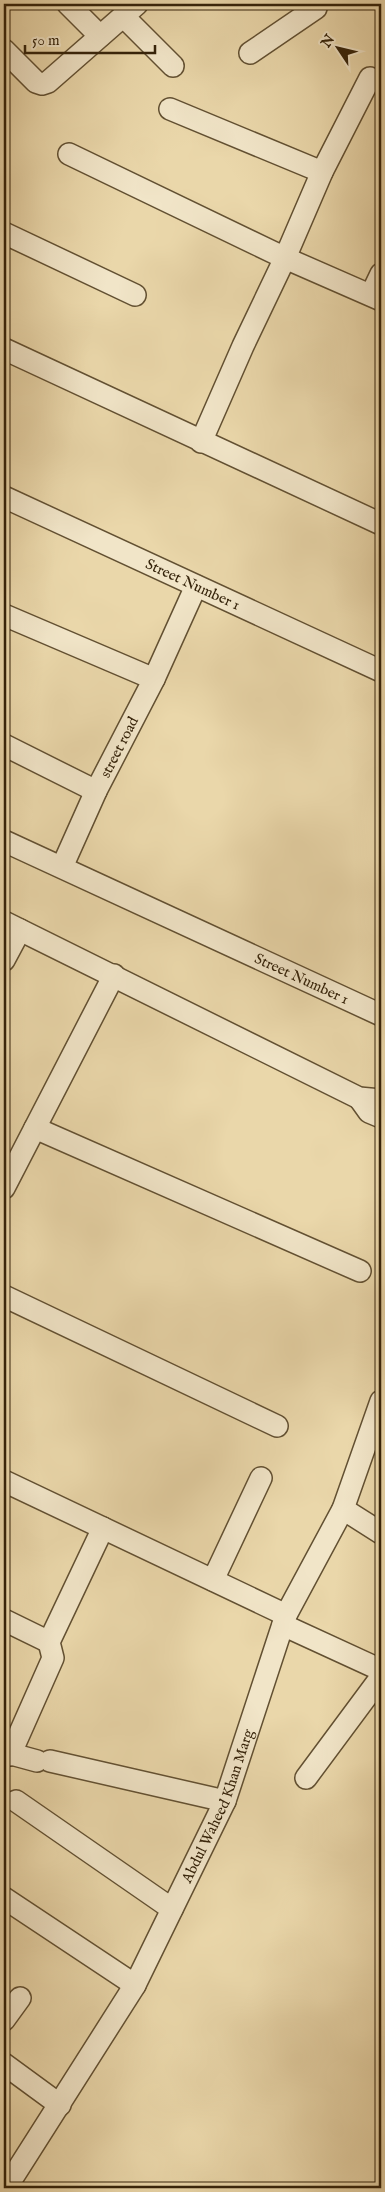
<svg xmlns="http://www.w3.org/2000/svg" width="385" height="2192" font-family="'IM FELL English',serif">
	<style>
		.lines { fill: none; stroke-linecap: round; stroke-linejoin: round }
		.minor-casing { stroke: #625032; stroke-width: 24 }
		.minor { stroke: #f1e5c8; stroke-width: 21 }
		.labels { text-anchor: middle; stroke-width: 4.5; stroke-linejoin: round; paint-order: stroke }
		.street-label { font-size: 15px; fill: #35230a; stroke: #f1e5c8 }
	</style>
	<rect width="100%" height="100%" fill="#ead7aa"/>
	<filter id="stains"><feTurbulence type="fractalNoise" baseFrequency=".004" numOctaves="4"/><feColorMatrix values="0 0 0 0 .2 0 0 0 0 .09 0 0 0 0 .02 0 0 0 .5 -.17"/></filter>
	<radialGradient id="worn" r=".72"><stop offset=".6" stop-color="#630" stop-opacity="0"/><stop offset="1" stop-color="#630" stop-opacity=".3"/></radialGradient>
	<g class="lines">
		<g class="minor-casing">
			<g id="minor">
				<path d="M68 4 100 36"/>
				<path d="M123 16 173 66"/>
				<path d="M4 50 36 82 42 84 48 82 137 4"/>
				<path d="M250 53 316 8"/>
				<path d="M170 109 322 172"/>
				<path d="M69 154 285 258 322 172 370 78"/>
				<path d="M4 233 135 295"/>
				<path d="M371 295 381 274"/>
				<path d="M4 349 381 524"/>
				<path d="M201 442 243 346 285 258 381 300"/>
				<path id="s1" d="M4 497 381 671"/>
				<path d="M4 615 154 679 96 791 4 745"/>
				<path d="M154 679 196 586"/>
				<path id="s2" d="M4 841 381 1015"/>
				<path d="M62 867 96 791"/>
				<path d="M4 922 359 1098 381 1100"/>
				<path d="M4 960 20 930"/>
				<path d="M359 1098 369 1112 381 1117"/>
				<path d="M35 1128 360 1271"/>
				<path d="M4 1188 114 975"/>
				<path d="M4 1296 277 1426"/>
				<path d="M4 1481 286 1615"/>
				<path d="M343 1509 381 1533"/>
				<path d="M213 1580 261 1478"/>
				<path d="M4 1620 49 1642"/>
				<path d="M283 1625 381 1670"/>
				<path d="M4 1752 37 1761"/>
				<path d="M10 1755 53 1658 49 1642 103 1528"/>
				<path d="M50 1761 225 1801"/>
				<path d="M306 1778 381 1677"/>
				<path d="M16 1801 172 1909"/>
				<path d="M4 1898 135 1985"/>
				<path d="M4 2020 20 1998"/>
				<path d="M4 2064 60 2105"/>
				<path id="s3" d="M6 2188 135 1985 225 1801 286 1615 343 1509 381 1401"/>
			</g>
		</g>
		<use href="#minor" class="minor"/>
	</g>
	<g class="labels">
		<g class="street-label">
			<text dy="5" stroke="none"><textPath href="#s1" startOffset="208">Street Number 1</textPath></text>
			<text transform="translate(119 747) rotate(-63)" y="5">street road</text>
			<text dy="5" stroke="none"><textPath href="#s2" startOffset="328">Street Number 1</textPath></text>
			<text dy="5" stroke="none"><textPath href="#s3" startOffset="438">Abdul Waheed Khan Marg</textPath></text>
		</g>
	</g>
	<rect width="385" height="2192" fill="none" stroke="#ead7aa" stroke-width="20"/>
	<rect x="5" y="5" width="375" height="2182" fill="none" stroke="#35230a" stroke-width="2.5"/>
	<rect x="10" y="10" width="365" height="2172" fill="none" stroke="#35230a"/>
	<g transform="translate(338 48) rotate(305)" stroke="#f1e5c8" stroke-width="4" paint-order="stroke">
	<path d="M0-4L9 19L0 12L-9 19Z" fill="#35230a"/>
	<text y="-8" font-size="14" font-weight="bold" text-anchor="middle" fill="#35230a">N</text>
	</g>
	<path d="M25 45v8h130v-8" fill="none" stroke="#35230a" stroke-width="2.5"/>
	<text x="32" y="45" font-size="15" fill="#35230a" stroke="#f1e5c8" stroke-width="4" paint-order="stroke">50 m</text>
	<rect width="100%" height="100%" filter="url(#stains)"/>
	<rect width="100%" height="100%" fill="url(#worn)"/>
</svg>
